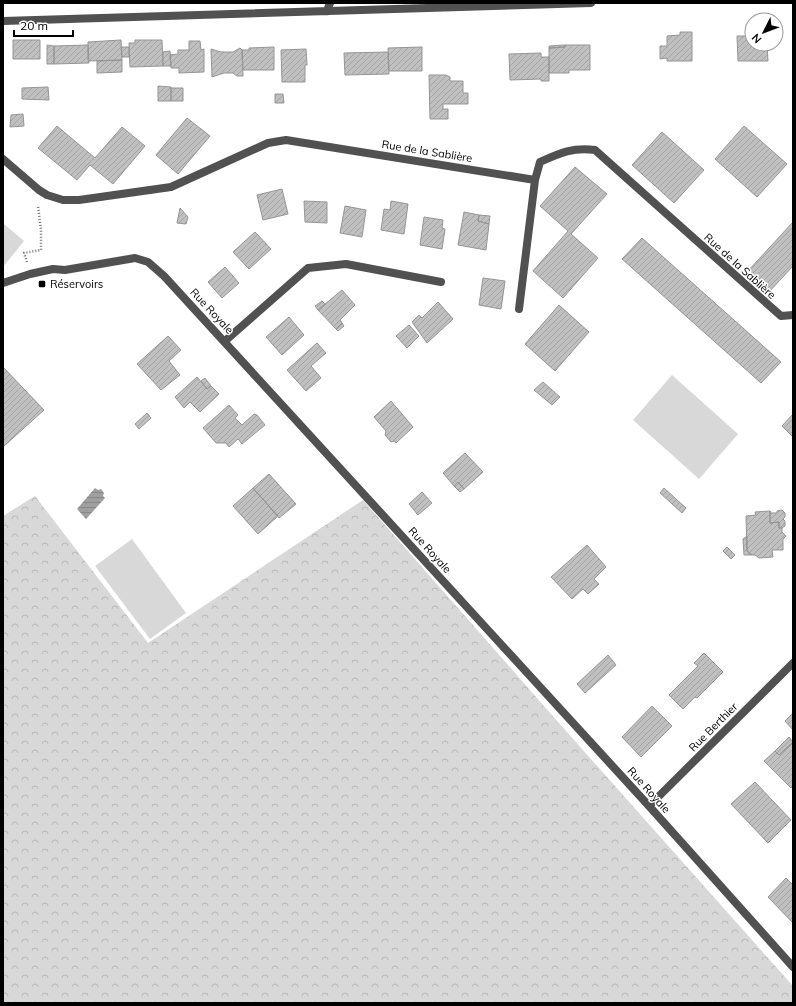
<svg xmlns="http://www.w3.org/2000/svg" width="796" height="1006" font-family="Mulish,sans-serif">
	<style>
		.forest { fill: url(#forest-crowns) }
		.pitch { fill: #d8d8d8 }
		.water { fill: url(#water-rules) }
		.building { fill: url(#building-hatch); stroke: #959595 }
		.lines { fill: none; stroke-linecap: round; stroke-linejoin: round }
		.path { stroke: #737373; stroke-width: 2.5; stroke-dasharray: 1 2; stroke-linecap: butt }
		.minor { stroke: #515151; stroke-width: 8 }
		.poi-dot { fill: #000; stroke: #fff; stroke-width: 1.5 }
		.labels { text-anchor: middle; stroke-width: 3; stroke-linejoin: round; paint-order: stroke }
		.street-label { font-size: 11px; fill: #000; stroke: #fff }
		.poi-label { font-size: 11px; fill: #000; stroke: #fff; text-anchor: start }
	</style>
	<defs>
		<pattern id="forest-crowns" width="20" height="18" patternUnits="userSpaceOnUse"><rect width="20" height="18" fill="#d8d8d8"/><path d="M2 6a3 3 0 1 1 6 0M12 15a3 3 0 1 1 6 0" fill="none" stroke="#b8b8b8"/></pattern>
		<pattern id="water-rules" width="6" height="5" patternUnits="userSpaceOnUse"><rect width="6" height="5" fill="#9f9f9f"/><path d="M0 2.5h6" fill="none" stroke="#878787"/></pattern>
		<pattern id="building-hatch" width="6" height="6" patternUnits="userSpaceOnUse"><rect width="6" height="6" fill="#c0c0c0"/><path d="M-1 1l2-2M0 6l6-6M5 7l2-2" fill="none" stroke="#a3a3a3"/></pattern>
	</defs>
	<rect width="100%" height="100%" fill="#fff"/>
	<path class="forest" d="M35 496 148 643 363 500 558 722 793 986V1003H3V516Z"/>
	<path class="pitch" d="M3 223 24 241 3 267Z
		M672 375 738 434 699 479 633 420Z
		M132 539 186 613 150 639 95 566Z"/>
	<path class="water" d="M95 488 98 490 101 489 104 493 103 496 105 498 86 519 77 509Z"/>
	<path class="building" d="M680 32H692V61H667V58L660 59V46H667V36L680 35Z
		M737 36H752V44H767L768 61H738Z
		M13 40H40V59H13Z
		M121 40 122 60 88 61V42Z
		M135 40H162L163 66 130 67 129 43H135Z
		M189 41H200L201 50 204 49V72L179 73V68H171L170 55 178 54V50H189Z
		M47 45 54 46V64H47Z
		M88 45 89 63 54 64V46Z
		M565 45H590V70H569V73H549V48L565 47Z
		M565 45V47L549 48V46Z
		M121 47H129V57H122Z
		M274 47V70H243L242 50H249V48Z
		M422 47V71H389L388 48Z
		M240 48 242 50 243 76H237L233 73H224L212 77 211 49 221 52H233Z
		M306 49 307 65H305V82H282L281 50Z
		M170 51 171 66H163V52Z
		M388 52 389 74 345 75 344 53Z
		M541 53V57H549V81H541V79L510 80 509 54Z
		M122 60V72L97 73V61Z
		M429 75H446L450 77V81H463V93H468V104H443V109H448V119H430Z
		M158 86 171 87V101H158Z
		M48 87 49 100 22 99V88Z
		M171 88H183V101H171Z
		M275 94H283L284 103H275Z
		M23 114 24 126 10 127 11 115Z
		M187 118 210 136 178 174 156 155Z
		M57 126 95 158 122 127 145 146 113 184 90 165 77 180 38 148Z
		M744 126 787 164 757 197 715 159Z
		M662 132 704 170 674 203 632 165Z
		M575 167 607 194 571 234 598 258 563 298 533 271 568 231 540 206Z
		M282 189 288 214 263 220 257 195Z
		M304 201 327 202V223L305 222Z
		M391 201 408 204 404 234 381 230 384 209 390 210Z
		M345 206 366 210 362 237 340 233Z
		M180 208 188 217 186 224 177 223Z
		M464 212 479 215 478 221 489 224 486 250 458 245Z
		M479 215 490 216 489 224 478 221Z
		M424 217 443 220 442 228 445 229 442 249 420 245Z
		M793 222V266L769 292 747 272Z
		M255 232 271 249 249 269 233 252Z
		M642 238 781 362 761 383 622 259Z
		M225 267 239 283 222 298 208 282Z
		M483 278 505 281 501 309 479 305Z
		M342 290 355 305 340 320 342 323 336 329 318 310Z
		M322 301 325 304 318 310 315 306Z
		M438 302 453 319 427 343 412 322 419 315 422 318Z
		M559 305 589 332 555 371 525 344Z
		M289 317 304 335 282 355 266 337Z
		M342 323 344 326 338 331 336 329Z
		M409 325 419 336 407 348 396 336Z
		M168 336 181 350 169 361 180 375 161 390 137 364Z
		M317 343 326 353 311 366 321 378 306 391 287 370Z
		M3 367 44 410 3 447Z
		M197 377 207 389 211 386 219 394 200 412 190 402 184 408 175 397Z
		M205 378 211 386 207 389 201 381Z
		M543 382 560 397 552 405 534 390Z
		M391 401 413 427 396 443 395 441 391 442 385 435 386 431 374 417Z
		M229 405 238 415 235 418 242 425 254 414 257 415 265 425 242 444 238 439 229 447 226 443H216L203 428Z
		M147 413 151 418 139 429 135 424Z
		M793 414V437L782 426Z
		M465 453 483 472 464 489 458 482 454 486 443 473Z
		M269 474 296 504 279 518 253 488Z
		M458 482 464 489 460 492 454 486Z
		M253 488 278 516 258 534 233 506Z
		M664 488 686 508 682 513 660 493Z
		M422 492 432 503 418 515 409 504Z
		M782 510 785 513V517L783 519 785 521V526L782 528H779V522L770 523V511L771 513H777V511Z
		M770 511V523L779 522V528H782V532L786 536 783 539V550H772L773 557 759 558 755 555H752L747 551 746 516 756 515 755 512Z
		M747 536V551L752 555H744L743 539Z
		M587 545 606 567 594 579 599 584 588 594 583 589 572 599 551 577Z
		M727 547 735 555 731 559 723 551Z
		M704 653 723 672 697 698 695 697 683 709 669 695 698 666 694 663Z
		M608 655 616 665 585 693 577 684Z
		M652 706 672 726 641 757 622 737Z
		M793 713V730L785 721Z
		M789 737 793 742 779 755 775 751Z
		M793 742V786L791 788 764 761 775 751 779 755Z
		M755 782 791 820 768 843 731 804Z
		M786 878 793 885V923L768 897Z"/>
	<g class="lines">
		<path class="path" d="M27 262 24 253 41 250V230L38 206"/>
		<path class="minor" d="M327 11 330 3
			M3 21 591 3
			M3 159 39 190 47 195 63 200H79L171 187 268 143 286 140 535 180 540 162C560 153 573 147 595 150L781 316 793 315
			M3 283 30 274 53 269 65 270 135 258 148 262 164 276 649 806 793 967
			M519 309 535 180
			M225 341 308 268 346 264 441 282
			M649 806 793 663"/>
	</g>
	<rect class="poi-dot" x="38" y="280" width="8" height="8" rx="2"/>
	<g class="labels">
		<g class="street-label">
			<text transform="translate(427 151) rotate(9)" y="4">Rue de la Sablière</text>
			<text transform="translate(740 266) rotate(42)" y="4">Rue de la Sablière</text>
			<text transform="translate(212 311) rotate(47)" y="4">Rue Royale</text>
			<text transform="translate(430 550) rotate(48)" y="4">Rue Royale</text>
			<text transform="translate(713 727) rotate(-45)" y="4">Rue Berthier</text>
			<text transform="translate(649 790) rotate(48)" y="4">Rue Royale</text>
		</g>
		<g class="poi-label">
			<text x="50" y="288">Réservoirs</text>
		</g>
	</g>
	<rect width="796" height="1006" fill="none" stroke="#000000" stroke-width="8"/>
	<g transform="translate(764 32) rotate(228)"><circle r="19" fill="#ffffff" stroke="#999999"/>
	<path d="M0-3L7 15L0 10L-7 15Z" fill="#000000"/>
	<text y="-6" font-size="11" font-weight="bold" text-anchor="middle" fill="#000000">N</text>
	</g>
	<path d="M14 30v6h59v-6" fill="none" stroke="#000000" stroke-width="2"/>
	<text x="20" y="30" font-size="12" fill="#000000" stroke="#ffffff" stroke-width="3" paint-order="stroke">20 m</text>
</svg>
